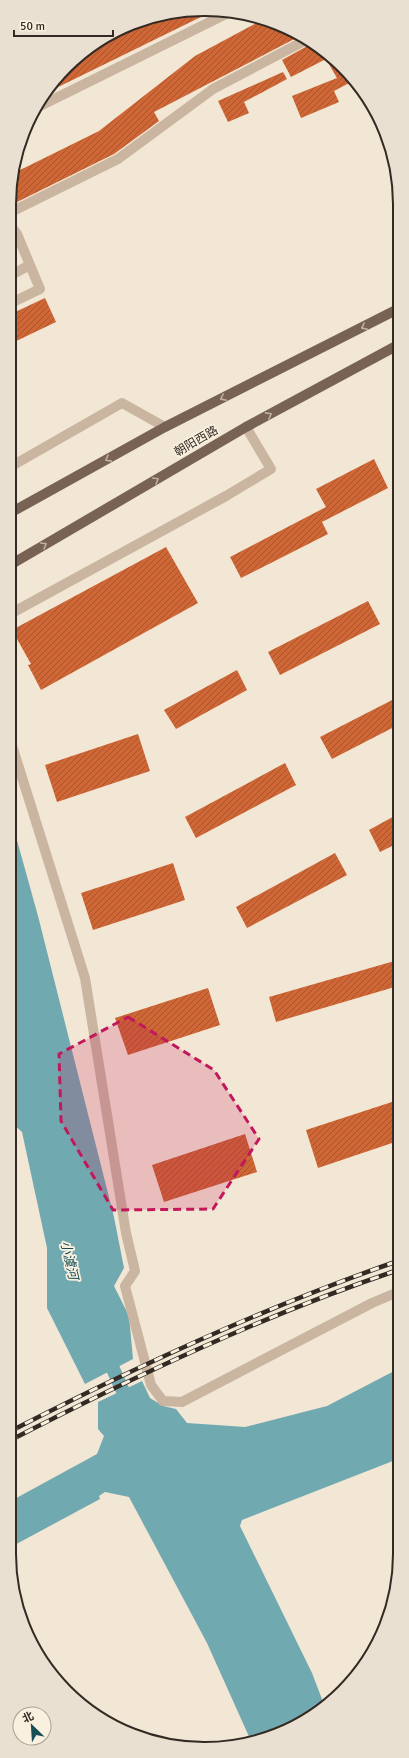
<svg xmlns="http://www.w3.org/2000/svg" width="409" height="1758" font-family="Signika,'Noto Sans SC',sans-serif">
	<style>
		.water { fill: #71a9b1 }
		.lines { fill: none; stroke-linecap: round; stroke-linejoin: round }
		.canal { stroke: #71a9b1; stroke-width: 14 }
		.building { fill: url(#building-hatch) }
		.street { stroke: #cab6a0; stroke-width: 10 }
		.primary { stroke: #776253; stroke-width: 10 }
		.rail-casing { stroke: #332a24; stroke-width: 4.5 }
		.rail { stroke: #faf0e0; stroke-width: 3; stroke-dasharray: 9; stroke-linecap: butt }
		.oneway { stroke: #bfb0a1 }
		.marked { fill: #c2185b; fill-opacity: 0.2; stroke: #c2185b; stroke-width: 3; stroke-dasharray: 8 5; stroke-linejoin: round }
		.labels { text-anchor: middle; stroke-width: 3.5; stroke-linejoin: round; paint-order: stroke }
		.street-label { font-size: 12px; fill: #332a24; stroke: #faf0e0 }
		.water-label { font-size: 13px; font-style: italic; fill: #174e57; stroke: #faf0e0 }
		.rim { fill: none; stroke: #332a24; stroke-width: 2 }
	</style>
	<defs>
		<pattern id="building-hatch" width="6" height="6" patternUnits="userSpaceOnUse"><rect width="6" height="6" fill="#cf6635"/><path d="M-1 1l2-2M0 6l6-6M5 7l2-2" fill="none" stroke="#a9542d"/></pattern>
	</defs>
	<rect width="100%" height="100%" fill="#f2e6d4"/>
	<path class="water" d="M10 815 38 916 114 1217 124 1268 114 1286 129 1316 133 1359 85 1384 47 1308V1248L22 1132 12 1123H10Z
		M398 1369V1459L242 1520 240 1526 312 1673 325 1707 267 1739 251 1741 207 1643 129 1497 105 1492 99 1496 100 1499 9 1548V1502L97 1454 104 1436 98 1429V1402L142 1381 150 1398 163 1406 176 1409 187 1423 245 1427 327 1406Z"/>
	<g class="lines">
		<path class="canal" d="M105 1351 130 1407"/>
	</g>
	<path class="building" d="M211 12 48 92 86 49 154 16Z
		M262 20 291 29 300 36 154 112 159 121 114 154 11 205V179L12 174 99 131 195 56Z
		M311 44 343 66 353 81 334 91 339 102 301 118 292 96 337 78 326 59 291 77 282 60Z
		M283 72 287 79 244 102 249 113 228 122 218 101Z
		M45 298 56 322 10 344 11 314Z
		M374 459 388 488 322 522 328 534 241 578 230 557 326 507 316 489Z
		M166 547 198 603 41 690 28 665 31 664 12 630Z
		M368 601 380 624 280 675 268 652Z
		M237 670 247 690 176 729 164 710Z
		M398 697V725L332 759 320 737Z
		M138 734 150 771 57 802 45 765Z
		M285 763 296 785 196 838 185 817Z
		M398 814V843L380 852 369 830Z
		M335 853 347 875 247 928 236 907Z
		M173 863 185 900 93 930 81 893Z
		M398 960V986L276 1022 269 997Z
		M208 988 220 1025 128 1055 115 1018Z
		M398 1100V1141L318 1168 306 1130Z
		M245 1134 257 1172 164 1202 152 1165Z"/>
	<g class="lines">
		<path class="street" d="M34 109 232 11
			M11 212 118 159 213 89 306 40
			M11 275 30 265
			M11 303 40 289 17 234 11 226
			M10 467 122 403 165 427
			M10 614 226 496 271 469 246 427
			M10 739 85 978 126 1233 135 1271 125 1286 151 1385 163 1401 182 1402 372 1303 398 1292"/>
		<path class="primary" d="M10 513 165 427 398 309
			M10 565 246 427 398 345"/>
		<g class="rail-casing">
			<path id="rail" d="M9 1432C135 1367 265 1307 398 1261
				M9 1441C135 1376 264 1315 398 1270"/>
		</g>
		<use href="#rail" class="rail"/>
	</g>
	<defs><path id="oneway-chevron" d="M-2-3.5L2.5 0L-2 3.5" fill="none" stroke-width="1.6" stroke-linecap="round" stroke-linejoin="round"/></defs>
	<g class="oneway">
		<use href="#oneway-chevron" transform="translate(364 327) rotate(153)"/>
		<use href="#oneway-chevron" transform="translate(223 398) rotate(153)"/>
		<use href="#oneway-chevron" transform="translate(269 415) rotate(-29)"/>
		<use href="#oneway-chevron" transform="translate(108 459) rotate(151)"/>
		<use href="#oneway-chevron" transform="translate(156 480) rotate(-30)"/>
		<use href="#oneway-chevron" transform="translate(44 545) rotate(-30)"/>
	</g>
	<path class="marked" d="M128 1017 214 1070 259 1139 213 1209 113 1210 61 1121 59 1054Z"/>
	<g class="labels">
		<g class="street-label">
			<text transform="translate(196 441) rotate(-30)" y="4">朝阳西路</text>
		</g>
		<g class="water-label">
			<text transform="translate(70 1260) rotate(77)" y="5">小澞河</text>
		</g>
	</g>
	<path d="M0 0H409V1758H0ZM204 16H205A188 188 0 0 1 393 204V1554A188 188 0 0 1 205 1742H204A188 188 0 0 1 16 1554V204A188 188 0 0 1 204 16Z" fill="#eae0d1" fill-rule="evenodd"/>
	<path class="rim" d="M204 16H205A188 188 0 0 1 393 204V1554A188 188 0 0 1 205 1742H204A188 188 0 0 1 16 1554V204A188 188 0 0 1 204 16Z"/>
	<g transform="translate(32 1726) rotate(335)"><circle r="19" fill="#faf0e0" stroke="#aaa195"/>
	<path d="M0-3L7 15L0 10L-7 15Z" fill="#174e57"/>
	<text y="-6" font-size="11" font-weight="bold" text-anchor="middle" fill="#332a24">北</text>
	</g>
	<path d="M14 30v6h99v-6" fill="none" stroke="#332a24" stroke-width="2"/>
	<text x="20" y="30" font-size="12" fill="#332a24" stroke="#faf0e0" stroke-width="3" paint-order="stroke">50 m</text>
</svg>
